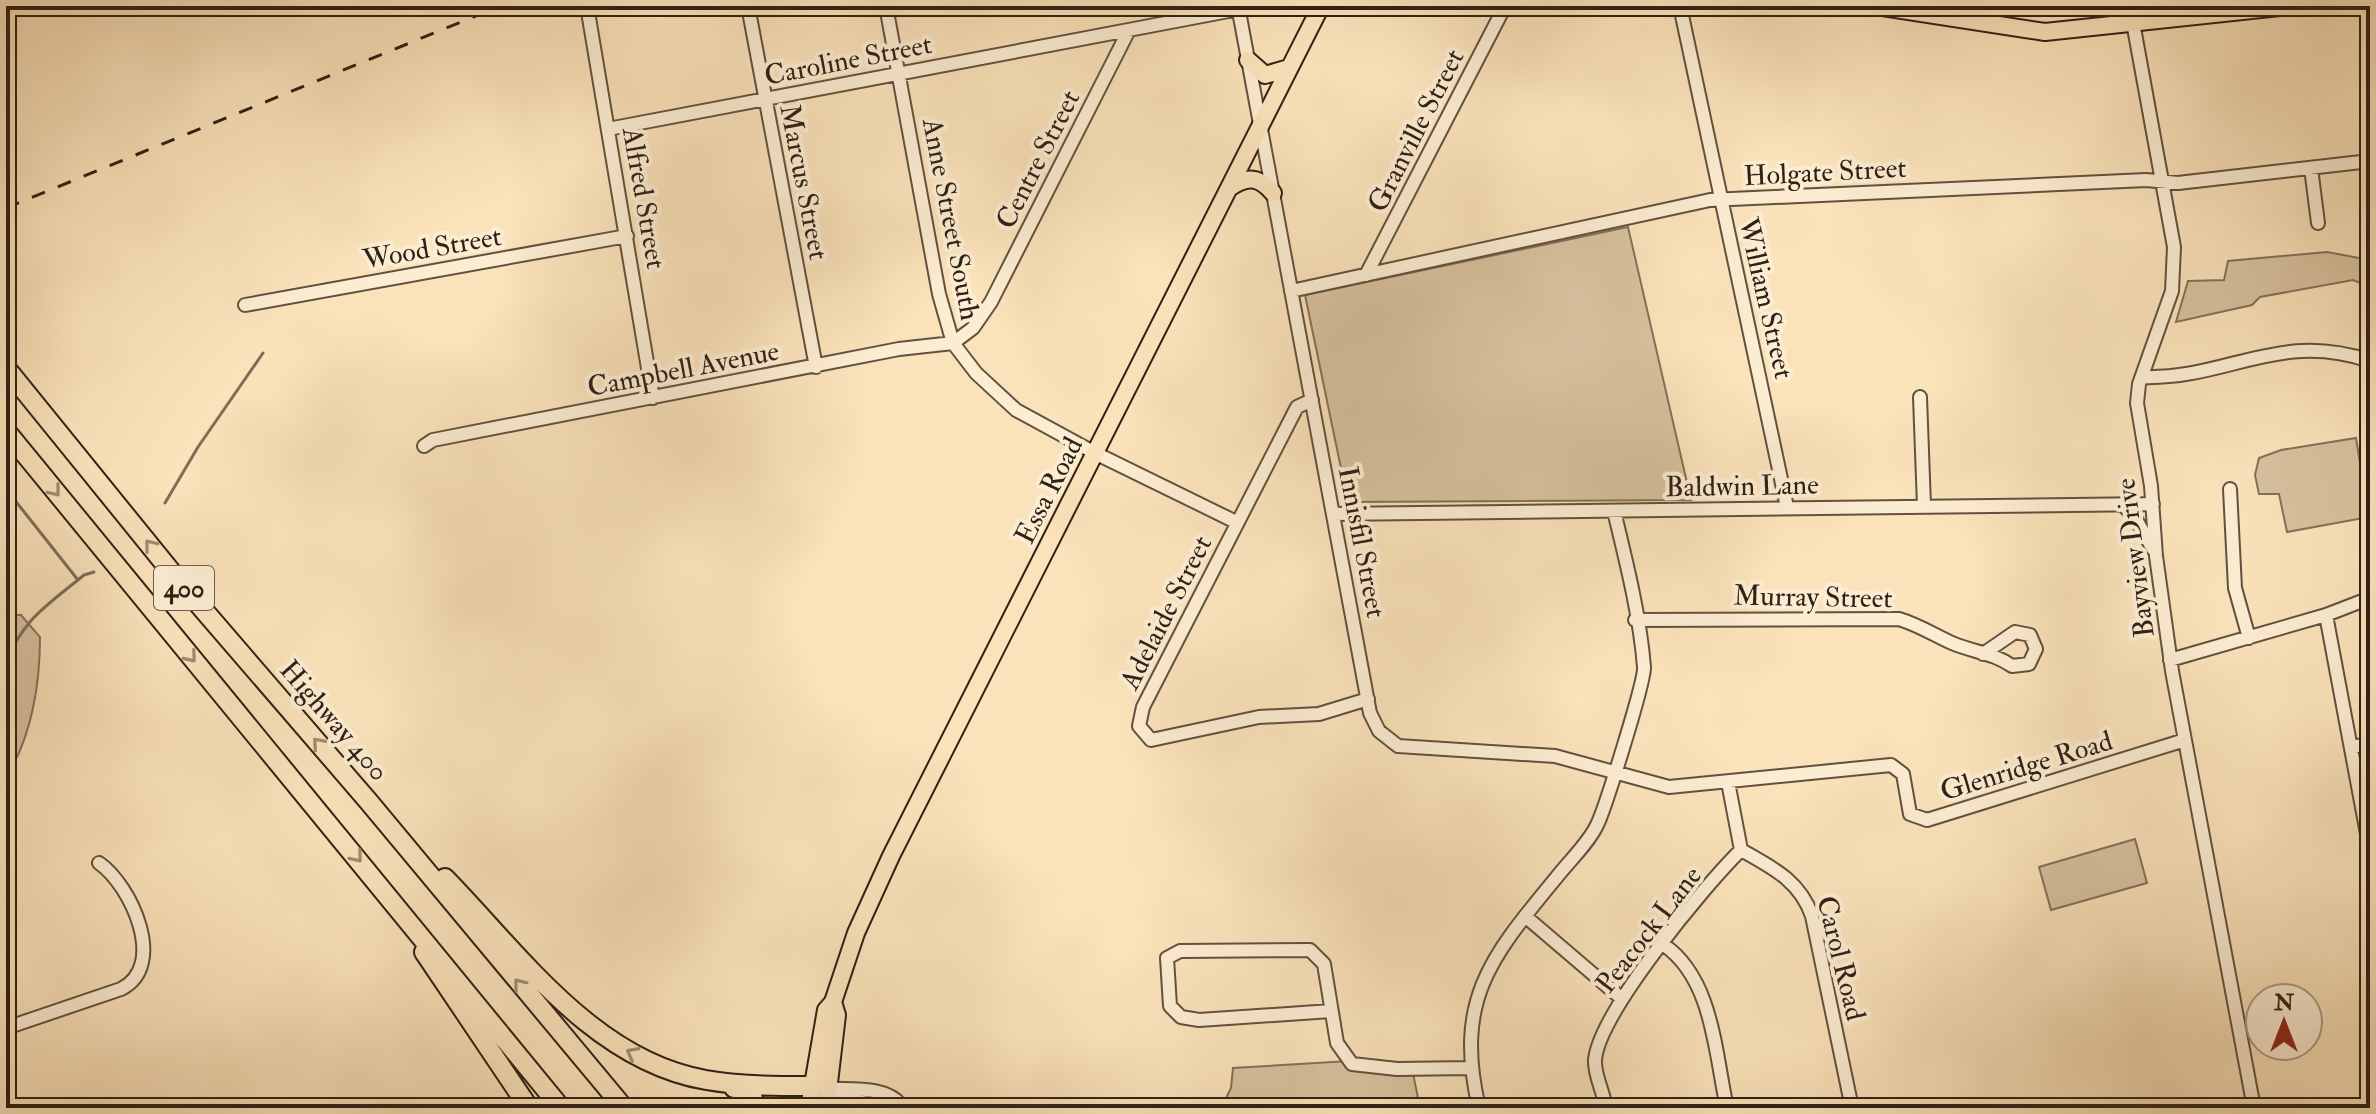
<svg xmlns="http://www.w3.org/2000/svg" width="2376" height="1114" font-family="'IM FELL Double Pica',serif">
	<style>
		.green { fill: #d7c19e; stroke: #83715a; stroke-width: 2 }
		.lines { fill: none; stroke-linecap: round; stroke-linejoin: round }
		.stream { stroke: #7f6d57; stroke-width: 3 }
		.minor-casing { stroke: #62513f; stroke-width: 16 }
		.major-casing { stroke: #2f2116; stroke-width: 20 }
		.highway-casing { stroke: #2f2116; stroke-width: 22 }
		.minor { stroke: #fcecd2; stroke-width: 12 }
		.major { stroke: #fae2ba; stroke-width: 16 }
		.highway { stroke: #fae2ba; stroke-width: 18 }
		.rail { stroke: #2f2116; stroke-width: 3; stroke-dasharray: 14 14; stroke-linecap: butt }
		.oneway { stroke: #9f8b70 }
		.labels { text-anchor: middle; stroke-width: 8; stroke-linejoin: round; paint-order: stroke }
		.shield { fill: #fcecd2; stroke: #6c5e4e; stroke-width: 2 }
		.shield-label { font-size: 26px; font-weight: bold; fill: #2f2116 }
		.street-label { font-size: 28px; fill: #2f2116; stroke: #fcecd2 }
	</style>
	<rect width="100%" height="100%" fill="#fae2ba"/>
	<filter id="stains"><feTurbulence type="fractalNoise" baseFrequency=".0025" numOctaves="4"/><feColorMatrix values="0 0 0 0 .2 0 0 0 0 .09 0 0 0 0 .02 0 0 0 .5 -.17"/></filter>
	<radialGradient id="worn" r=".72"><stop offset=".6" stop-color="#630" stop-opacity="0"/><stop offset="1" stop-color="#630" stop-opacity=".3"/></radialGradient>
	<path class="green" d="M1628 227 1691 500 1348 502 1305 295Z
		M2327 252 2370 260V287L2353 280 2260 297 2252 305 2176 322 2188 281 2224 280 2228 261Z
		M2356 438 2369 517 2287 532 2279 494H2259L2255 475 2259 458 2281 450Z
		M6 615H21L40 637C40 683 32 737 6 777Z
		M2135 839 2147 883 2051 910 2039 867Z
		M1349 1061 1413 1073 1420 1108H1221L1231 1088 1233 1068Z"/>
	<g class="lines">
		<path class="stream" d="M6 489 78 580
			M165 503 198 447 263 353
			M6 664C21 620 49 604 84 575L94 572"/>
		<g class="minor-casing">
			<path id="minor" d="M587 6 653 398
				M748 6 816 367
				M886 6 939 294 953 343 976 373 1016 410 1095 453 1236 522
				M1238 6 1370 713 1379 731 1398 746 1555 756 1669 787 1891 765 1903 774 1910 814 1927 820 2185 740
				M1680 6 1787 507
				M2130 6 2174 247 2172 291 2139 384 2137 403 2151 486 2156 556 2172 671 2254 1108
				M608 129 1239 9
				M2311 168 2318 223
				M1366 275 1505 6
				M1291 291 1710 200 2146 180 2178 183 2370 161
				M245 305 627 236
				M953 343 973 328 991 302 1129 30
				M2142 377C2227 380 2278 330 2370 361
				M1920 397 1924 506
				M1312 400 1297 407 1143 707 1139 726 1151 740 1259 717 1319 714 1368 699
				M424 446 433 440 899 349 953 343
				M2230 489 2235 588 2249 638
				M2122 504 2134 516 2153 549
				M1333 514 2153 504
				M2326 615 2370 850
				M1635 620 1899 619C1919 625 1934 635 1952 643 1973 652 1994 653 2012 666L2029 664 2036 649 2030 635 2015 632 1983 654
				M2170 660 2326 615 2370 598
				M2351 747 2370 744
				M1728 782 1741 850
				M1741 850C1773 868 1800 881 1812 916L1852 1108
				M1525 916 1621 998
				M1664 945C1713 979 1715 1053 1727 1108
				M1331 1011 1199 1020 1181 1017 1170 1006 1167 958 1180 951 1310 950 1324 964 1337 1043 1352 1064 1397 1069 1470 1068
				M6 1028 121 989C168 966 131 885 99 863
				M822 1088C846 1091 885 1084 901 1105
				M827 1089 845 1100 911 1108
				M6 1103 26 1108
				M1479 1108C1454 1000 1490 958 1556 878 1569 861 1588 844 1597 825 1605 809 1645 681 1644 667 1640 616 1626 561 1614 511
				M1606 1108C1604 1093 1594 1075 1595 1060 1599 1013 1705 885 1741 850"/>
		</g>
		<g class="major-casing">
			<path id="major" d="M1876 6 2045 32 2291 6
				M1248 60 1265 75 1289 68
				M1229 188C1247 176 1259 176 1273 193
				M809 1108 826 1010 833 1002 856 933 891 856 1321 6
				M826 1108 837 1015 833 1002"/>
		</g>
		<g class="highway-casing">
			<path id="highway" d="M6 368 182 585 369 802 624 1108
				M6 431 561 1108
				M445 878C519 954 594 1061 706 1080 741 1086 775 1086 810 1086
				M424 952 529 1108
				M734 1088C747 1089 755 1094 754 1108"/>
		</g>
		<use href="#minor" class="minor"/>
		<use href="#major" class="major"/>
		<use href="#highway" class="highway"/>
		<path class="rail" d="M6 208 500 6"/>
	</g>
	<defs><path id="oneway-chevron" d="M-2-3.5L2.5 0L-2 3.5" fill="none" stroke-width="1.6" stroke-linecap="round" stroke-linejoin="round" transform="scale(2)"/></defs>
	<g class="oneway">
		<use href="#oneway-chevron" transform="translate(55 491) rotate(51)"/>
		<use href="#oneway-chevron" transform="translate(150 545) rotate(-129)"/>
		<use href="#oneway-chevron" transform="translate(191 657) rotate(50)"/>
		<use href="#oneway-chevron" transform="translate(318 743) rotate(-131)"/>
		<use href="#oneway-chevron" transform="translate(357 857) rotate(50)"/>
		<use href="#oneway-chevron" transform="translate(519 984) rotate(-129)"/>
		<use href="#oneway-chevron" transform="translate(632 1053) rotate(-152)"/>
	</g>
	<g class="labels">
		<rect class="shield" x="154" y="566" width="60" height="44" rx="6"/>
		<g class="shield-label">
			<text x="184" y="597">400</text>
		</g>
		<g class="street-label">
			<text transform="translate(848 59) rotate(-11)" y="10">Caroline Street</text>
			<text transform="translate(1415 130) rotate(-63)" y="10">Granville Street</text>
			<text transform="translate(1037 159) rotate(-63)" y="10">Centre Street</text>
			<text transform="translate(1825 171) rotate(-3)" y="10">Holgate Street</text>
			<text transform="translate(805 182) rotate(79)" y="10">Marcus Street</text>
			<text transform="translate(645 198) rotate(80)" y="10">Alfred Street</text>
			<text transform="translate(952 219) rotate(79)" y="10">Anne Street South</text>
			<text transform="translate(432 247) rotate(-10)" y="10">Wood Street</text>
			<text transform="translate(1767 298) rotate(77)" y="10">William Street</text>
			<text transform="translate(683 368) rotate(-11)" y="10">Campbell Avenue</text>
			<text transform="translate(1742 485) rotate(-1)" y="10">Baldwin Lane</text>
			<text transform="translate(1048 490) rotate(-63)" y="10">Essa Road</text>
			<text transform="translate(1363 542) rotate(79)" y="10">Innisfil Street</text>
			<text transform="translate(2134 558) rotate(-97)" y="10">Bayview Drive</text>
			<text transform="translate(1813 596) rotate(1)" y="10">Murray Street</text>
			<text transform="translate(1165 612) rotate(-63)" y="10">Adelaide Street</text>
			<text transform="translate(335 720) rotate(49)" y="10">Highway 400</text>
			<text transform="translate(2026 765) rotate(-17)" y="10">Glenridge Road</text>
			<text transform="translate(1648 929) rotate(-52)" y="10">Peacock Lane</text>
			<text transform="translate(1842 958) rotate(76)" y="10">Carol Road</text>
		</g>
	</g>
	<rect width="2376" height="1114" fill="none" stroke="#fae2ba" stroke-width="32"/>
	<rect x="8" y="8" width="2360" height="1098" fill="none" stroke="#2f2116" stroke-width="4"/>
	<rect x="16" y="16" width="2344" height="1082" fill="none" stroke="#2f2116" stroke-width="2"/>
	<g transform="translate(2284 1022)"><circle r="38" fill="#fcecd2" stroke="#aa9b87" stroke-width="2"/>
	<path d="M0-6L14 30L0 20L-14 30Z" fill="#8f2418"/>
	<text y="-12" font-size="22" font-weight="bold" text-anchor="middle" fill="#2f2116">N</text>
	</g>
	<rect width="100%" height="100%" filter="url(#stains)"/>
	<rect width="100%" height="100%" fill="url(#worn)"/>
</svg>
